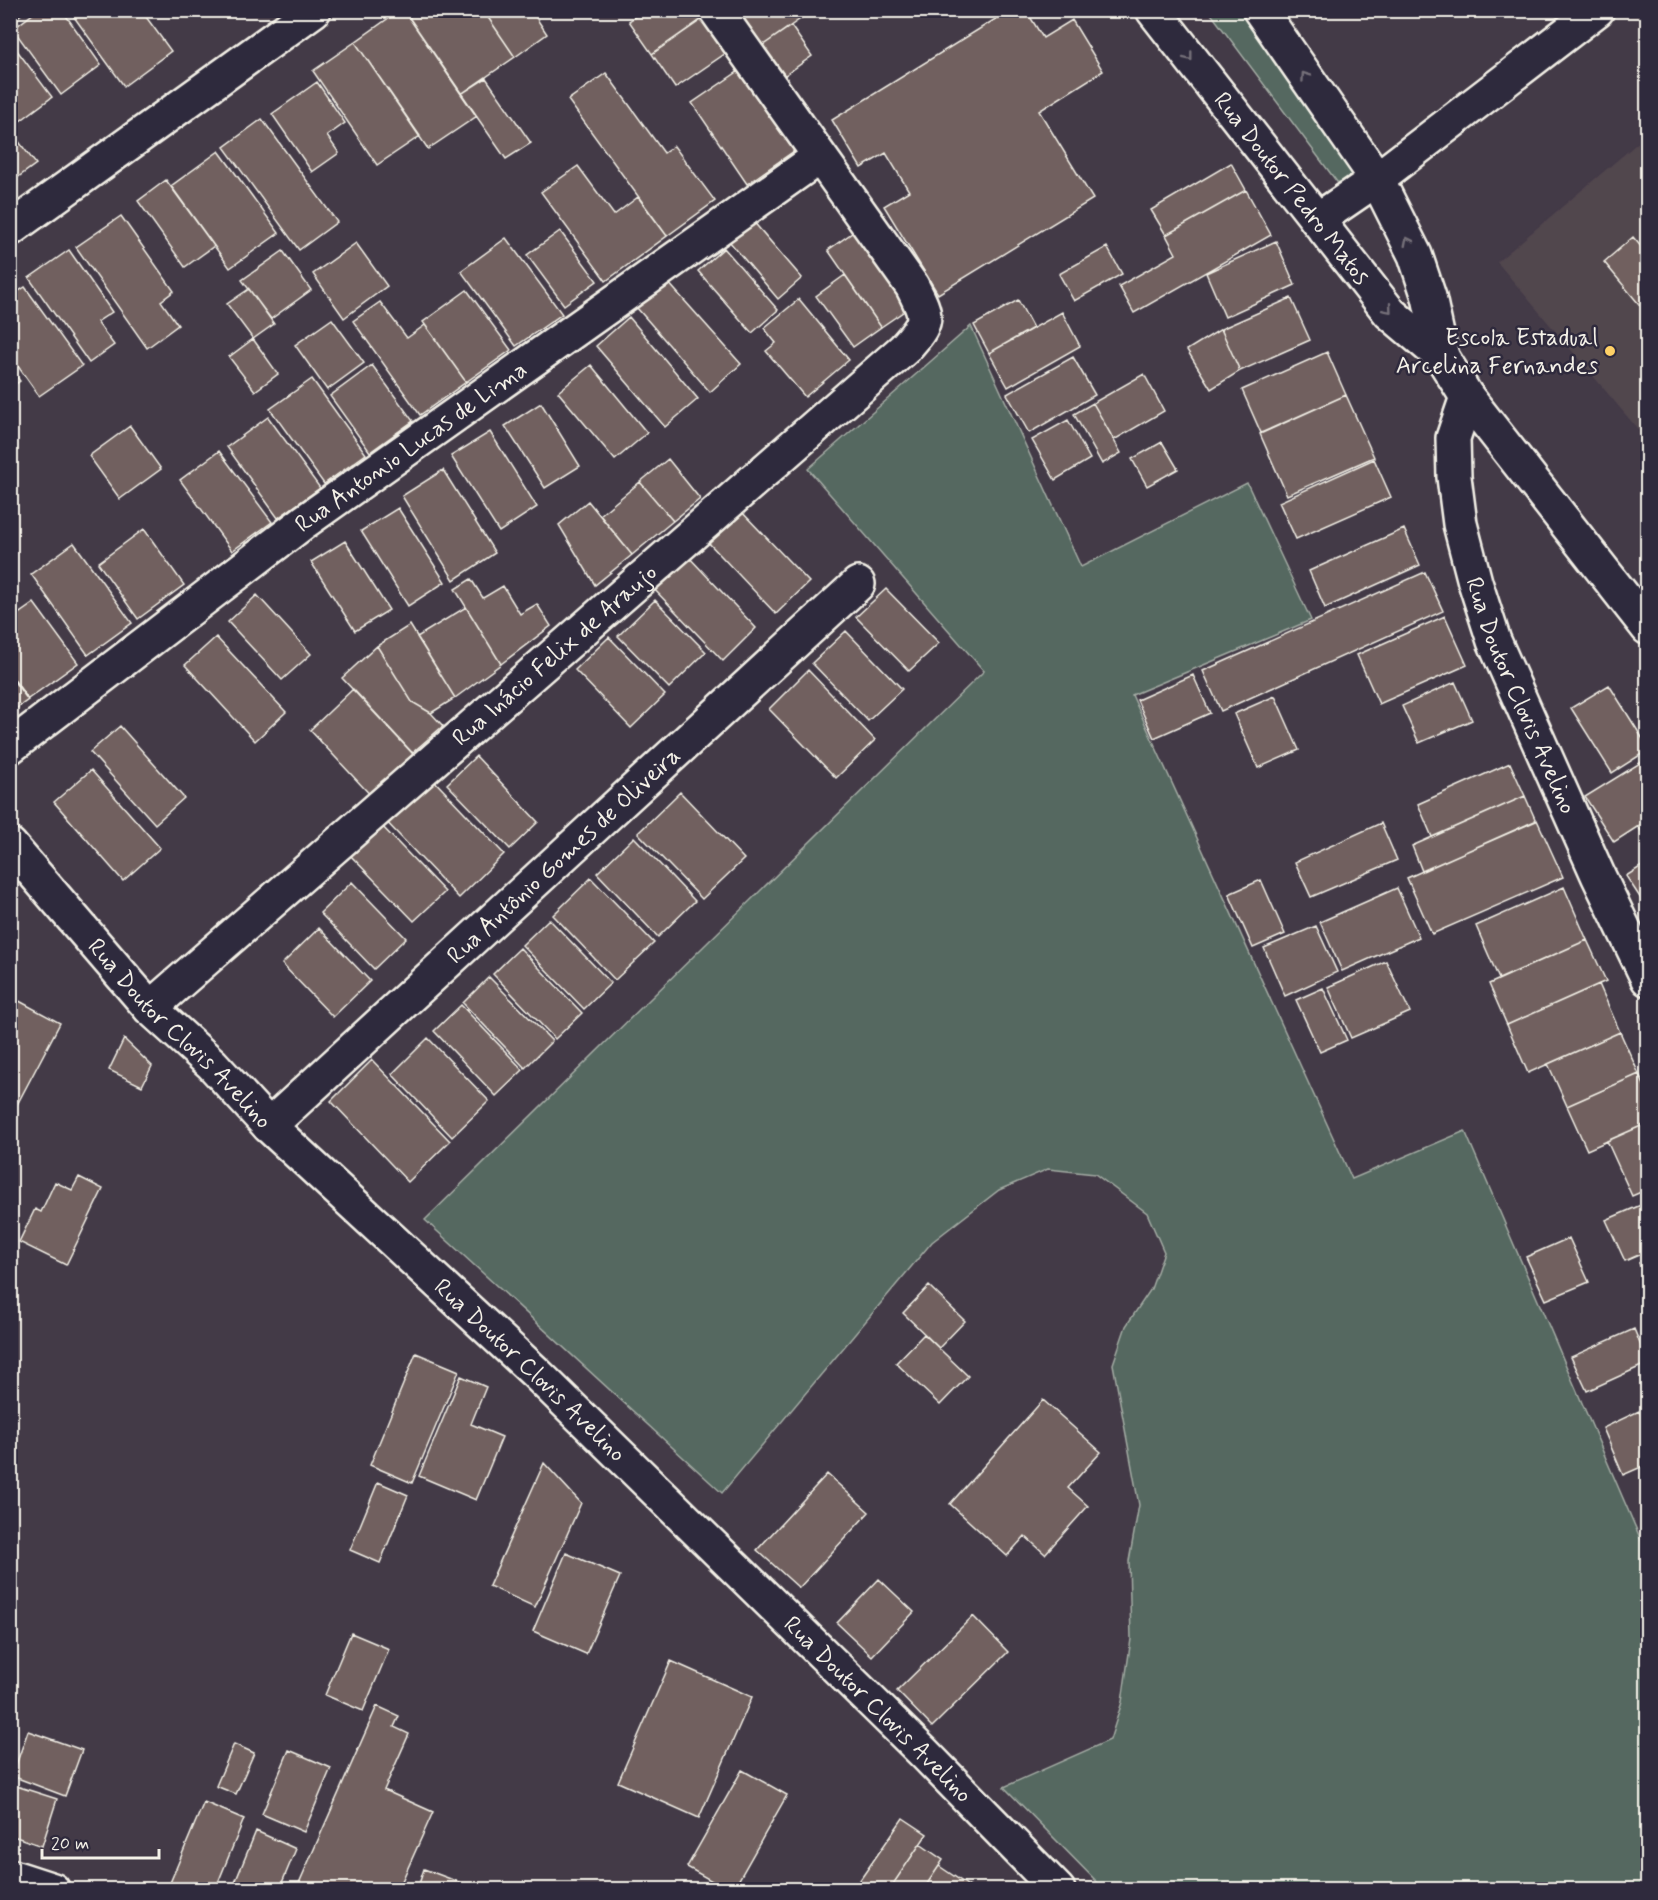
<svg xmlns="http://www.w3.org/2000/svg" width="1658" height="1900" font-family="Mynerve,sans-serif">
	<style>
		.built { fill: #51464e }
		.green { fill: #546861; stroke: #a4aca4; stroke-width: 1.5 }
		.building { fill: #71615e; stroke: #f4f1e8; stroke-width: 1.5 }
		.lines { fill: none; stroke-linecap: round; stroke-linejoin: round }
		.minor-casing { stroke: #f4f1e8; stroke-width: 38 }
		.secondary-casing { stroke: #f4f1e8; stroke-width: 38 }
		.minor { stroke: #2f2a3d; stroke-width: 33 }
		.secondary { stroke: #2f2a3d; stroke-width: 33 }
		.oneway { stroke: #747079 }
		.poi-dot { fill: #ffd166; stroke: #2f2a3d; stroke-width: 2 }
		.labels { text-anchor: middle; stroke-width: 5; stroke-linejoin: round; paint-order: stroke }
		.street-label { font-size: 24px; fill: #f4f1e8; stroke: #2f2a3d }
		.poi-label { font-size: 24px; fill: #f4f1e8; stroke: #2f2a3d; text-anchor: end }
	</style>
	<rect width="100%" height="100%" fill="#433a47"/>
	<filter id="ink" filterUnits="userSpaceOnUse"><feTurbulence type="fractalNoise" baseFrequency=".0167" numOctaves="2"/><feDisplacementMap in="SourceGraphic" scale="12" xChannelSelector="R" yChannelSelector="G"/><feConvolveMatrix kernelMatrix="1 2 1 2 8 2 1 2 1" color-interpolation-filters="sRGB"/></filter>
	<g filter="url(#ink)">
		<path class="built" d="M1647 135V440L1497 262Z"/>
		<path class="green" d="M1209 11H1245L1354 166 1353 183 1337 182Z
			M971 326 1081 567 1247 483 1311 620 1132 695 1352 1179 1465 1131 1647 1554V1889H1104L1004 1787 1110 1740 1122 1702 1131 1639 1129 1561 1139 1505 1113 1364 1126 1326 1151 1289 1164 1252 1147 1213 1095 1174 1048 1169 999 1190 932 1242 722 1493 425 1220 984 671 808 469Z"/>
		<path class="building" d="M10 10H26L13 21Z
			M38 10H62L101 65 61 95 13 29Z
			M69 10H141L171 51 124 86Z
			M400 10H404L477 116 428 149 355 42Z
			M413 10H483L515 57 461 94 407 15Z
			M483 10H531L547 34 515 57Z
			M645 10H694L701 20 652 54 629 21Z
			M747 10H813L759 48 738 17Z
			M1010 10H1026L1043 38 1072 20 1103 71 1039 111 1093 199 938 294 884 206 909 191 886 153 861 168 832 120Z
			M702 19 726 53 675 88 652 54Z
			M791 26 812 56 781 78 759 48Z
			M10 41 52 97 20 121 10 109Z
			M355 42 420 136 377 165 313 71Z
			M739 71 794 151 747 184 692 103Z
			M606 73 664 153 674 146 715 201 667 236 568 100Z
			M486 78 531 143 506 159 461 94Z
			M317 82 345 123 327 136 339 153 312 172 272 114Z
			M262 119 337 222 299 250 224 147Z
			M10 130 36 164 10 183Z
			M219 151 279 233 230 268 171 186Z
			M1231 163 1246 190 1166 235 1151 210Z
			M578 166 614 215 638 197 667 236 606 281 541 192Z
			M166 180 214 246 185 267 138 201Z
			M1246 190 1271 235 1134 313 1119 286 1176 254 1166 235Z
			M121 216 174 291 161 301 178 325 147 348 76 247Z
			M752 220 802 278 778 299 729 241Z
			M862 226 916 303 881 327 828 250Z
			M560 231 597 281 564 305 527 255Z
			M1633 237 1648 255V315L1604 262Z
			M506 238 562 314 516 346 461 271Z
			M1276 241 1295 285 1225 317 1206 273Z
			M356 243 387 286 344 318 313 274Z
			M1107 247 1122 274 1074 301 1059 274Z
			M724 248 778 310 752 333 698 271Z
			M69 250 112 312 97 322 114 345 89 363 29 278Z
			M283 251 311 290 271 319 242 280Z
			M845 275 881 327 853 347 816 296Z
			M667 281 741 364 710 392 637 308Z
			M25 287 82 366 39 396 10 355V297Z
			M249 289 274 324 253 339 227 304Z
			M467 290 511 350 466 382 423 322Z
			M1291 298 1310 340 1240 371 1221 329Z
			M799 299 849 360 805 397 766 351 776 343 764 328Z
			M1018 300 1033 328 989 353 974 325Z
			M380 302 407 338 425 325 466 382 420 415 353 321Z
			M1062 312 1080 346 1008 387 989 353Z
			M629 317 698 399 665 427 596 346Z
			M332 319 364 363 327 390 295 345Z
			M1221 329 1240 371 1211 389 1187 350Z
			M253 339 278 374 255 391 229 357Z
			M1327 352 1346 395 1261 433 1242 390Z
			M1073 357 1095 395 1029 433 1007 394Z
			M372 365 413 421 370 452 330 396Z
			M591 365 647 433 615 460 558 392Z
			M10 368 20 381 10 388Z
			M1144 374 1164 411 1114 440 1093 403Z
			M312 379 366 454 324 484 270 409Z
			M1346 395 1374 457 1287 495 1260 434Z
			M541 403 580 466 545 488 505 426Z
			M1093 403 1121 453 1102 464 1074 414Z
			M268 417 320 488 278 518 227 447Z
			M1068 420 1090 459 1055 480 1032 440Z
			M130 426 161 469 120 499 89 456Z
			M490 432 537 507 499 532 451 456Z
			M1162 442 1178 469 1147 486 1132 459Z
			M219 451 272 522 232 551 180 480Z
			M668 459 700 499 673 521 640 482Z
			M1374 459 1391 497 1296 539 1279 502Z
			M443 470 495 553 454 580 402 496Z
			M640 482 673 521 632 555 600 515Z
			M588 501 632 555 595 585 559 525Z
			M398 508 445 582 408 606 361 531Z
			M738 508 809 582 776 614 705 539Z
			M144 529 184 585 138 619 98 563Z
			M1404 529 1420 565 1325 608 1309 571Z
			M345 541 389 610 355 631 311 562Z
			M74 543 132 623 88 655 31 574Z
			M686 554 756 628 723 661 652 587Z
			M1425 572 1443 611 1221 711 1203 671Z
			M471 579 483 598 503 586 520 614 537 604 551 626 501 664 455 589Z
			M886 589 939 643 909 671 856 617Z
			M257 595 311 654 282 680 228 622Z
			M655 600 706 652 669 688 618 636Z
			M34 603 78 663 28 699 10 674V620Z
			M466 607 501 664 455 698 417 637Z
			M1445 616 1467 665 1379 704 1357 655Z
			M410 625 455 698 431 713 412 702 377 646Z
			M846 631 902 689 868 721 812 663Z
			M216 637 286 712 255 741 185 665Z
			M609 637 665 695 631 728 575 670Z
			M377 646 412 702 431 713 443 726 412 753 342 678Z
			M808 670 875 740 836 778 769 709Z
			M1193 675 1210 713 1154 738 1137 700Z
			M10 676 28 700 10 713Z
			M1455 682 1472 720 1419 743 1402 706Z
			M1609 685 1648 747V750L1612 773 1571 708Z
			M353 689 419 760 376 801 310 730Z
			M1275 696 1299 750 1258 768 1234 714Z
			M120 726 184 798 155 824 90 752Z
			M476 756 538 822 510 849 447 784Z
			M1648 758V820L1614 842 1585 797Z
			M1510 763 1525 796 1432 837 1418 804Z
			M91 770 160 848 123 881 54 802Z
			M426 772 504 854 459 898 381 816Z
			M680 792 744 859 702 899 638 833Z
			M1525 796 1536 821 1422 871 1412 846Z
			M1537 820 1563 877 1432 934 1407 878Z
			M1648 820V842L1638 826Z
			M1381 823 1397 860 1311 897 1295 862Z
			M380 824 445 892 414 921 349 854Z
			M634 837 695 901 658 937 597 873Z
			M1648 862V904L1645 905 1626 876Z
			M591 878 654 943 615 980 553 915Z
			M1261 880 1285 934 1253 948 1229 894Z
			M352 882 406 938 374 969 320 913Z
			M1564 887 1587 940 1499 979 1476 926Z
			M1397 888 1419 937 1342 971 1320 922Z
			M549 919 611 983 584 1009 522 945Z
			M1316 926 1337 972 1285 996 1264 948Z
			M319 928 370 981 333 1017 282 964Z
			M1587 940 1606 981 1507 1025 1489 984Z
			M520 948 582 1013 555 1039 493 974Z
			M1386 961 1410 1012 1351 1038 1328 987Z
			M489 977 552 1041 525 1068 463 1003Z
			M1599 984 1620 1032 1528 1073 1507 1025Z
			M1323 988 1347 1040 1320 1052 1296 1000Z
			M10 996 60 1023 10 1118Z
			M461 1005 523 1070 496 1096 434 1031Z
			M1620 1032 1639 1074 1567 1106 1548 1064Z
			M428 1038 489 1101 452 1137 392 1074Z
			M124 1039 152 1066 142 1086 109 1070Z
			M372 1060 450 1141 408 1182 331 1101Z
			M1639 1074 1648 1094V1123L1587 1150 1567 1106Z
			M1648 1123V1189L1632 1196 1607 1141Z
			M79 1177 103 1189 66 1265 19 1242 35 1209 41 1212 55 1182 72 1190Z
			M1648 1202V1251L1625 1261 1606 1220Z
			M1569 1238 1589 1282 1546 1300 1526 1257Z
			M1648 1259V1283L1639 1263Z
			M929 1286 965 1321 939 1348 903 1313Z
			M1634 1329 1648 1363 1587 1391 1571 1357Z
			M924 1334 968 1376 940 1405 896 1363Z
			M416 1353 459 1371 412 1483 370 1465Z
			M461 1376 486 1387 471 1424 502 1437 476 1500 419 1476Z
			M1043 1400 1101 1452 1068 1488 1088 1506 1045 1554 1025 1536 1007 1556 950 1504Z
			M1639 1411 1648 1430V1464L1623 1475 1603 1428Z
			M544 1463 581 1503 535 1607 489 1586Z
			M827 1474 869 1512 799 1588 757 1550Z
			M378 1482 408 1495 380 1563 350 1550Z
			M566 1553 620 1576 586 1654 533 1631Z
			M879 1579 914 1612 872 1656 837 1623Z
			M973 1616 1008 1652 932 1727 897 1691Z
			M351 1633 389 1649 363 1711 325 1695Z
			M671 1661 752 1697 699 1818 618 1782Z
			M377 1706 399 1716 394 1727 409 1734 384 1790 433 1812 398 1890H296Z
			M28 1731 82 1750 65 1796 12 1776Z
			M234 1744 254 1753 236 1794 216 1786Z
			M289 1750 331 1768 304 1832 262 1814Z
			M742 1770 787 1795 733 1890H728L687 1867Z
			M10 1784 57 1799 42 1846 10 1835Z
			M204 1802 244 1819 215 1890H167Z
			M903 1818 927 1834 889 1890H853Z
			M256 1831 296 1849 279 1890H232Z
			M920 1844 943 1860 923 1890H889Z
			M939 1866 970 1887 968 1890H923Z
			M424 1869 472 1887 471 1890H417Z"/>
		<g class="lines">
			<g class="minor-casing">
				<g id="minor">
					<path d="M1317 220 1377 179 1597 10"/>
					<path d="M10 229 314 10"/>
					<path id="s1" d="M1467 397 1453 438 1454 477 1460 524 1475 582 1494 641 1598 875 1648 979"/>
					<path id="s2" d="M10 747 304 522 819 157"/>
					<path id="s3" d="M10 845 150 1008 212 1064 269 1126 535 1372 923 1752 1058 1890"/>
					<path id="s4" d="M150 1008 904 349C929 321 929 319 912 286L716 10"/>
					<path id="s5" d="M269 1126 858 584"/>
					<path d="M10 1876 53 1890"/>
				</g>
			</g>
			<g class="secondary-casing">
				<g id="secondary">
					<path id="s6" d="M1153 10 1390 313 1442 357 1467 397 1648 628"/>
					<path d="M1260 10 1377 179 1415 255 1429 297 1442 357"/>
				</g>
			</g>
			<use href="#minor" class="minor"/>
			<use href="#secondary" class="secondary"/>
		</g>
		<defs><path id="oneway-chevron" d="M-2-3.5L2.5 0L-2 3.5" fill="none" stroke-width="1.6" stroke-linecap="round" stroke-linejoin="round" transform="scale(1.5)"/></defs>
		<g class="oneway">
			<use href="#oneway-chevron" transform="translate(1189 57) rotate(52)"/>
			<use href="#oneway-chevron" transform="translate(1305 76) rotate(-125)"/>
			<use href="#oneway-chevron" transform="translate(1408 241) rotate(-117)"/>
			<use href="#oneway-chevron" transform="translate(1388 309) rotate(49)"/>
		</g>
	</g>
	<circle class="poi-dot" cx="1610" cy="351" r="6"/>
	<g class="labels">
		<g class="street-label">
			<text dy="8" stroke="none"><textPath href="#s6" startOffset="226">Rua Doutor Pedro Matos</textPath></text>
			<text dy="8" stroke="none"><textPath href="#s2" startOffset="501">Rua Antonio Lucas de Lima</textPath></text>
			<text dy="8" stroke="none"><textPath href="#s4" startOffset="537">Rua Inácio Felix de Araujo</textPath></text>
			<text dy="8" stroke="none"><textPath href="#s1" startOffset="312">Rua Doutor Clovis Avelino</textPath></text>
			<text dy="8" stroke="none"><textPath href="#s5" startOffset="400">Rua Antônio Gomes de Oliveira</textPath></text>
			<text dy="8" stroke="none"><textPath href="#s3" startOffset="254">Rua Doutor Clovis Avelino</textPath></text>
			<text dy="8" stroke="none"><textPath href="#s3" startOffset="740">Rua Doutor Clovis Avelino</textPath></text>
			<text dy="8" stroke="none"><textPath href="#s3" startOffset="1226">Rua Doutor Clovis Avelino</textPath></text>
		</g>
		<g class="poi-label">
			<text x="1598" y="345">Escola Estadual<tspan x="1598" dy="28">Arcelina Fernandes</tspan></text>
		</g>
	</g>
	<rect width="1658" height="1900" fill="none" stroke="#2f2a3d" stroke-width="36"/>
	<rect x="18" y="18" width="1622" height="1864" fill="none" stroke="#f4f1e8" stroke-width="2" filter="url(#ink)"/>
	<path d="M42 1849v9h117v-9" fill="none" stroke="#f4f1e8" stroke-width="3"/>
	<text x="51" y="1849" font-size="18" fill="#f4f1e8" stroke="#2f2a3d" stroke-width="4.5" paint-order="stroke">20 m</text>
</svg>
